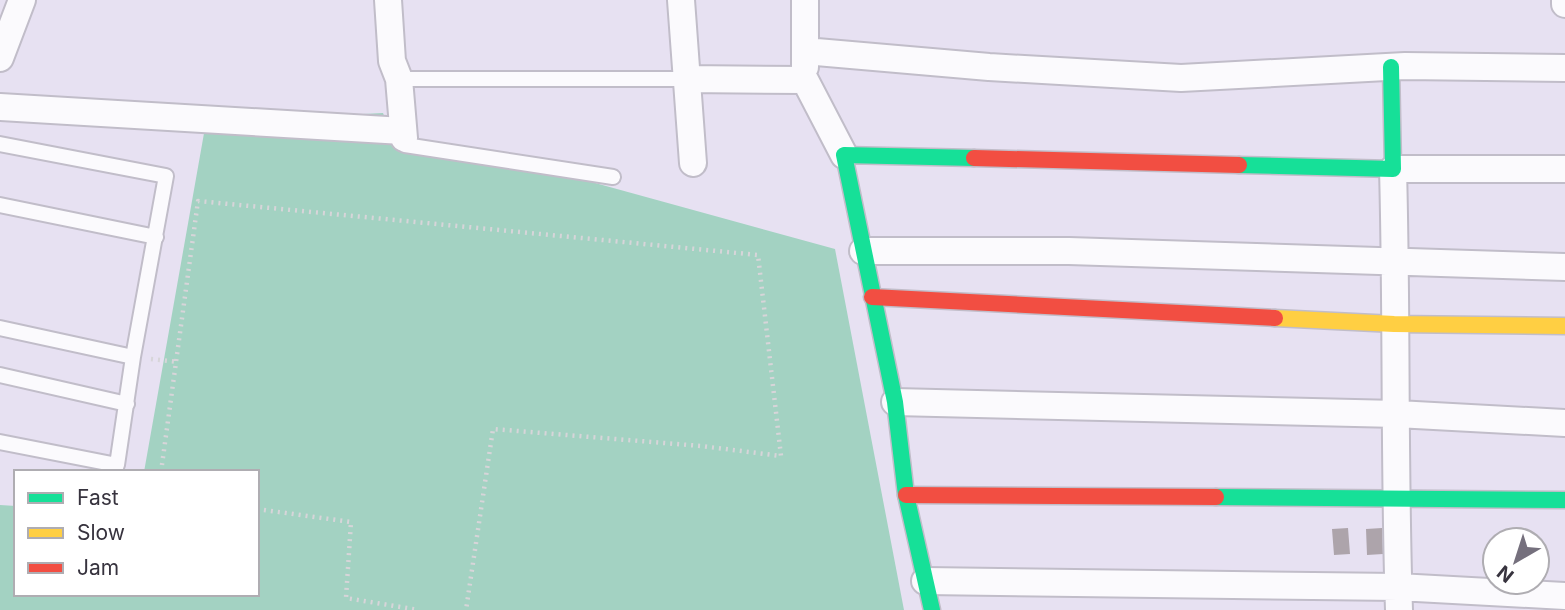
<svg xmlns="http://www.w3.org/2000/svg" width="1565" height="610" font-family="Inter,sans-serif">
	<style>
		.green { fill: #a3d2c2 }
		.building { fill: #ada4ab }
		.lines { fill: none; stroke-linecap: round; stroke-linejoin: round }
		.lane-casing { stroke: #c1bdc9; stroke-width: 18 }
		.street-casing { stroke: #c1bdc9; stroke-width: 30 }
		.fast-casing { stroke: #c1bdc9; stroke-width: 19 }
		.slow-casing { stroke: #c1bdc9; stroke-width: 19 }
		.jam-casing { stroke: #c1bdc9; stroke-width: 19 }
		.path { stroke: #d7d5d9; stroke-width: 4.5; stroke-dasharray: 2 5; stroke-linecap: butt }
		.lane { stroke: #fbfafd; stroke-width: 14 }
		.street { stroke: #fbfafd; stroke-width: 26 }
		.fast { stroke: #16e098; stroke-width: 16 }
		.slow { stroke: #ffcf43; stroke-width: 16 }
		.jam { stroke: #f24e42; stroke-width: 16 }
	</style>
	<rect width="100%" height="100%" fill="#e7e1f2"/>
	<path class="green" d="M383 113 396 148 457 145 835 249 904 610H0V505L16 506V594H257V472H144L206 122Z"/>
	<path class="building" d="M1348 528 1350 554 1334 555 1332 529Z
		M1382 528 1383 554 1367 555 1366 529Z"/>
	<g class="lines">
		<g class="lane-casing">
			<path id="lane" d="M399 79H685
				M404 138 405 145 613 177
				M0 144 166 176 133 357 117 465 0 442
				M0 205 156 237
				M0 328 133 357
				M0 375 127 404"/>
		</g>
		<g class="street-casing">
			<path id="street" d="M388 0 392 61 399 79 404 138
				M681 0 693 163
				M1565 0V4
				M805 51 989 67 1181 78 1405 66 1565 68
				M0 58 22 0
				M805 67V0
				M685 79 805 80 844 155
				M0 107 403 131
				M863 251H1069L1565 267
				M895 402 1397 414 1565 423
				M925 581 1398 587 1565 596
				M1399 610C1394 463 1397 316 1393 169H1565"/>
		</g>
		<g class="fast-casing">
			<path id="fast" d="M1239 165 1393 169 1391 67
				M1216 497 1565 500
				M932 610 906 495 895 402 844 155 974 158"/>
		</g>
		<g class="slow-casing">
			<path id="slow" d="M1275 318 1394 324 1565 326"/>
		</g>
		<g class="jam-casing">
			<path id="jam" d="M974 158 1239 165
				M872 297 1275 318
				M906 495 1216 497"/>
		</g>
		<path class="path" d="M151 359 178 362
			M161 472 198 201 758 255 781 456 701 446 493 429 466 610
			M257 509 351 522 346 598 419 610"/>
		<use href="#lane" class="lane"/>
		<use href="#street" class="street"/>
		<use href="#fast" class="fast"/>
		<use href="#slow" class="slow"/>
		<use href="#jam" class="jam"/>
	</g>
	<rect x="14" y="470" width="245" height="126" fill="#ffffff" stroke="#afadb2" stroke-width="2"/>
	<rect x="28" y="493" width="35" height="10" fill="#16e098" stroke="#afadb2" stroke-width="2"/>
	<text x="77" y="505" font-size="21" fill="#37333e">Fast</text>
	<rect x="28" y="528" width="35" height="10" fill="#ffcf43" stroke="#afadb2" stroke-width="2"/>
	<text x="77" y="540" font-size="21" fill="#37333e">Slow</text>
	<rect x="28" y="563" width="35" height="10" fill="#f24e42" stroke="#afadb2" stroke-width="2"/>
	<text x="77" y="575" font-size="21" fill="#37333e">Jam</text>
	<g transform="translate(1516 561) rotate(219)"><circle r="33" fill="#ffffff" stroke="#afadb2" stroke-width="2"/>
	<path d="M0-5L12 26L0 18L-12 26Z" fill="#75707d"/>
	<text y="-10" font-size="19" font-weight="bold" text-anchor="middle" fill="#37333e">N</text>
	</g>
</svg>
